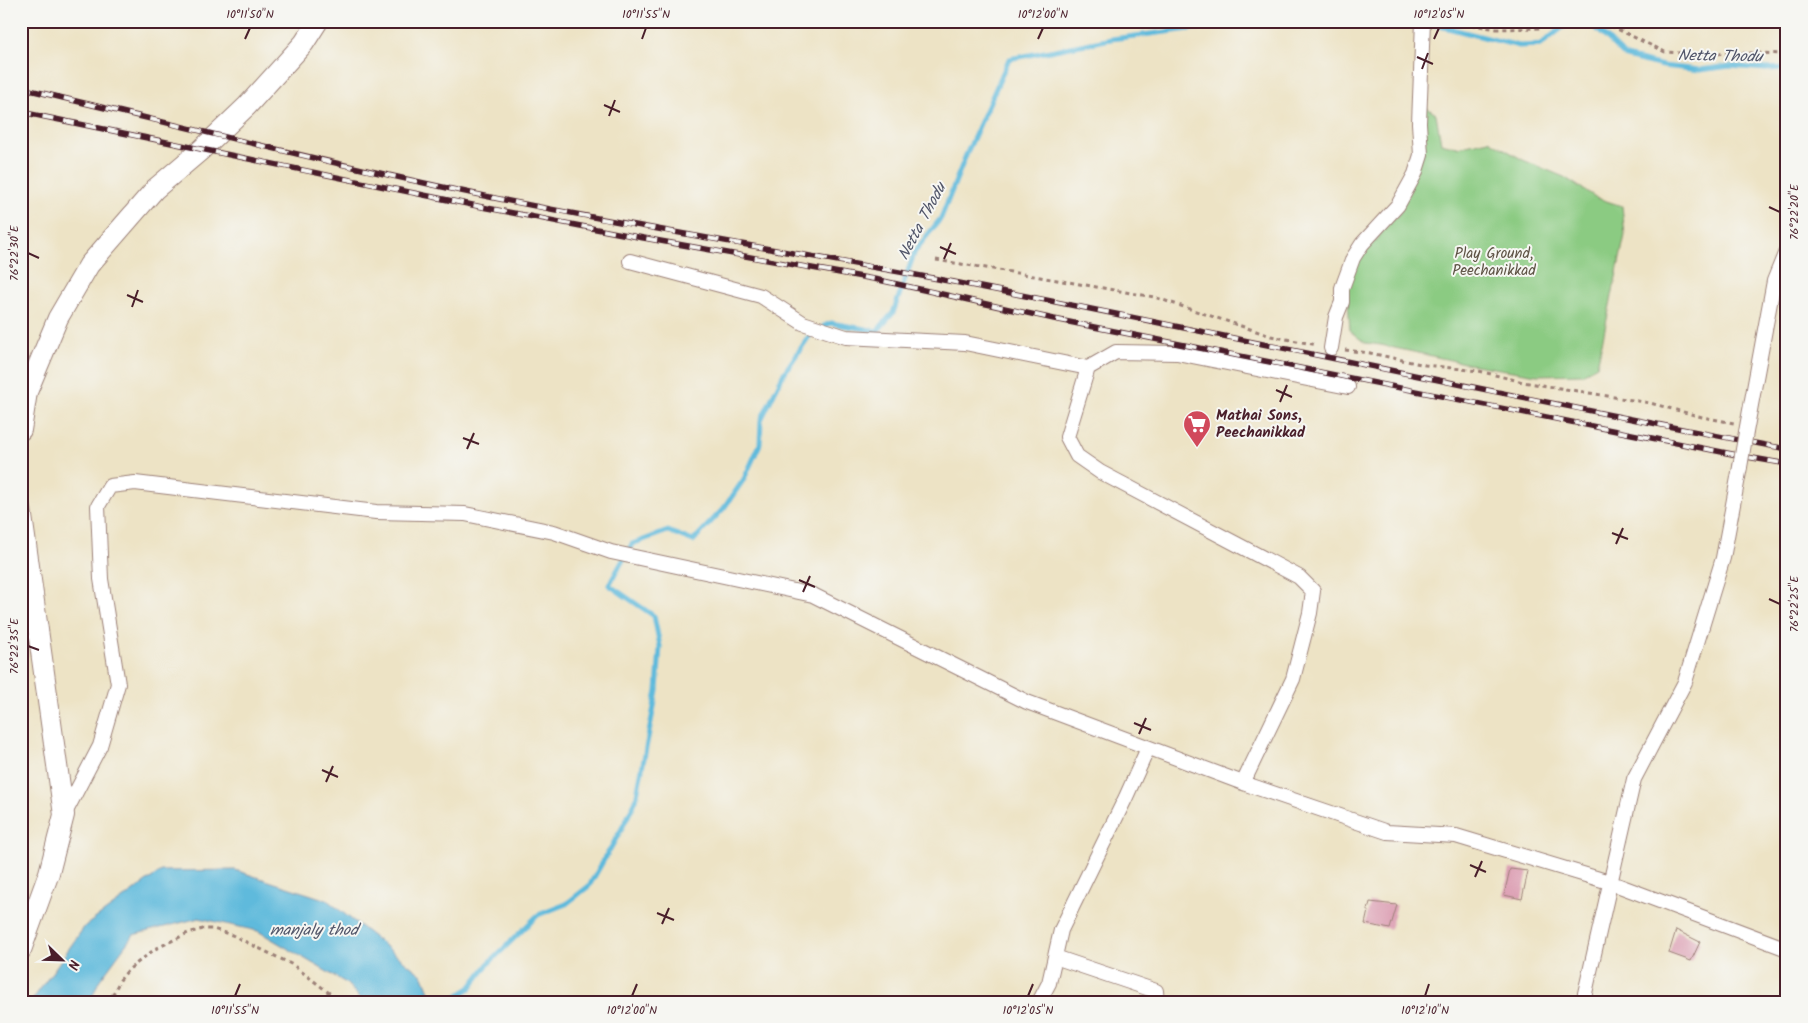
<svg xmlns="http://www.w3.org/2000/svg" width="1808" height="1023" font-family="Kalam,sans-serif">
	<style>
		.green { fill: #8bcb82; stroke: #6a7556 }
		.water { fill: #5ebadc; stroke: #546c84 }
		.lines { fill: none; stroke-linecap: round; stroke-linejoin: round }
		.stream { stroke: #5ebadc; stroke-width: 5 }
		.building { fill: #d994ac }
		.street-casing { stroke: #9c8178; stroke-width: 16 }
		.secondary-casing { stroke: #9c8178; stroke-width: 22 }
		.path { stroke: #9c8178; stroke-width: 3; stroke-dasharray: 4 4; stroke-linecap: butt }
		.street { stroke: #fff; stroke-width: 14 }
		.secondary { stroke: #fff; stroke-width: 20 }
		.rail-casing { stroke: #4a1f2b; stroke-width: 5.5 }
		.rail { stroke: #f6f6f2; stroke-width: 4; stroke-dasharray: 11; stroke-linecap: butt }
		.street-bridge-casing { stroke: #9c8178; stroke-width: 16; stroke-linecap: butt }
		.street-bridge { stroke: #fff; stroke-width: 14 }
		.ticks { fill: none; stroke: #4a1f2b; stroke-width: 2 }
		.labels { text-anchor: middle; stroke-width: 4; stroke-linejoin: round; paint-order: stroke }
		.park-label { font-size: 15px; fill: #5e5345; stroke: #f6f6f2 }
		.poi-label { font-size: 15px; font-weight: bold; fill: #4a1f2b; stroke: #f6f6f2; text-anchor: start }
		.water-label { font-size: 16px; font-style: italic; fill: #515569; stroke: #f6f6f2 }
		.neatline { fill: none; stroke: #4a1f2b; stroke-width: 2 }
		.ticks-label { font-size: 12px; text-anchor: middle; fill: #4a1f2b }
	</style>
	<rect width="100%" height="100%" fill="#f6f6f2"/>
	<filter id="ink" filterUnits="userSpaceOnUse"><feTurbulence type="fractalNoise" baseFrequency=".02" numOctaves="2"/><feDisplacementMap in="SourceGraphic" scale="10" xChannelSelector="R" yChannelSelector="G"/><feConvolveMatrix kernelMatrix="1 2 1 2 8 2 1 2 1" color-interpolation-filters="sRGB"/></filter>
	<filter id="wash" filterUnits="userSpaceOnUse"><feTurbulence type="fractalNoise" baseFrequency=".0096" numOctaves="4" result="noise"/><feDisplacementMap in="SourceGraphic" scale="20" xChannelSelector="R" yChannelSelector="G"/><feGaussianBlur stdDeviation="1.12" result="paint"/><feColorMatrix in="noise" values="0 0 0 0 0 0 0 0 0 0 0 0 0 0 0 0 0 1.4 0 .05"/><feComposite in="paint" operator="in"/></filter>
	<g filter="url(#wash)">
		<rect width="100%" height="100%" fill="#ede3c5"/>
		<path class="green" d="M1425 107 1436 114 1441 143 1457 147 1489 140 1523 160 1564 177 1597 198 1622 206 1625 235 1597 366 1582 374 1537 375 1469 364 1381 345 1365 343 1350 331 1347 286 1360 258 1401 211Z"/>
		<path class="water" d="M235 870 327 900 423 976 433 1002H364L346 983 258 931 199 918 133 935 99 981 90 1002H31L85 926 161 871Z"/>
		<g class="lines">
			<path class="stream" d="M1577 21 1595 27 1626 57 1663 66 1700 70 1730 66 1766 69 1787 68
				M1424 22 1519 46 1540 45 1563 27 1575 21
				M824 326 831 323 877 331 893 313 915 251 941 218 966 155 1009 59 1111 39 1198 28 1229 21
				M437 1000 449 1001 470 988 488 964 538 915 566 904 589 886 621 830 636 800 657 691 660 646 654 616 609 585 632 544 668 531 693 541 724 508 744 479 760 444 761 420 784 373 812 332 816 330"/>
		</g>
		<g id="blocks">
			<path class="building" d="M1510 869 1528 871 1522 899 1504 895Z
				M1370 902 1397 905 1390 929 1365 924Z
				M1676 930 1700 942 1691 961 1669 953Z"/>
		</g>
	</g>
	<g filter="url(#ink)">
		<use href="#blocks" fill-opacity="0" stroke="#9c8178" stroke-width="1"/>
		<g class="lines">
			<g class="street-casing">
				<path id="street" d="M630 261 761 296 803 323 846 337 965 343 1088 368 1116 352 1177 353 1348 387
					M1331 348 1336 317 1342 302V288L1353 258 1362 244 1398 205 1415 174 1421 155 1419 123 1423 21
					M1088 368 1067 437 1077 456 1100 472 1299 577 1313 591 1310 613 1293 679 1243 783
					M1746 432 1774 281 1787 249
					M64 815 100 746 118 684 101 579 98 506 110 486 135 483 376 512 465 514 554 532 611 552 813 595 1027 702 1243 783 1387 832 1456 836 1609 882 1787 949
					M1055 957 1156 991 1157 1002
					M1039 1002 1049 983 1061 930 1126 797 1148 748
					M1583 1002 1634 779 1685 682 1723 558 1740 467"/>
			</g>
			<g class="secondary-casing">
				<path id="secondary" d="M21 430 27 392 58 318 89 265 155 189 201 150 247 106 304 43 318 21
					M21 509 64 815 49 873 21 950"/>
			</g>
			<path class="path" d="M1448 21 1497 29 1541 28 1548 21
				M1605 21 1617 29 1665 52 1701 54 1754 53 1787 54
				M936 260 1011 272 1154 297 1271 336 1317 345
				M1345 350 1370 353 1425 365 1479 371 1523 382 1650 403 1702 417 1734 423
				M109 1002 120 980 128 970 155 949 188 933 203 929H213L232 935 293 965 341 1002"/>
			<use href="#street" class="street"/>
			<use href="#secondary" class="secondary"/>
			<g class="rail-casing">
				<path id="rail" d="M21 88C174 124 326 163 480 195 643 229 807 254 970 285 1242 338 1514 398 1787 449
					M21 112 482 207 638 237 879 280 1054 319 1747 457 1787 464"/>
			</g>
			<use href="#rail" class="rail"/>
			<g class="street-bridge-casing">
				<path id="street-bridge" d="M1740 467 1746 432"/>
			</g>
			<use href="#street-bridge" class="street-bridge"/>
		</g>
	</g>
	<path class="ticks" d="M245 39 250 28M642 39 646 28M1038 39 1043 28M1434 39 1439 28M1417 57 1433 64M1422 69 1428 53M604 105 620 112M609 116 615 100M1769 207 1780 212M940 247 956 254M28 253 39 258M944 259 951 243M127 295 143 302M132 307 138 290M1276 390 1292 397M1280 402 1287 385M463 438 479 444M467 449 474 433M1612 533 1628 539M1616 544 1623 528M799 580 815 587M803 592 810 576M1769 599 1780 604M28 646 39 650M1134 723 1151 730M1139 734 1146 718M322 770 338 777M326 782 333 766M1470 865 1486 872M1475 877 1482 861M657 913 674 920M662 924 669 908M235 996 240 984M632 996 637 984M1028 996 1033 984M1425 996 1429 984"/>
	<defs>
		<g id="supermarket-pin" transform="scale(1.4375)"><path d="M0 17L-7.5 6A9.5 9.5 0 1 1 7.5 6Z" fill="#d1495b" stroke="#f6f6f2"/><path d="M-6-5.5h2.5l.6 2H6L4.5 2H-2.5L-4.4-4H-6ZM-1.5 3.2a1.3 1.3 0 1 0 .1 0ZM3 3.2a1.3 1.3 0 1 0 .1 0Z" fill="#fff"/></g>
	</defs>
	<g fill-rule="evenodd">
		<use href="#supermarket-pin" x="1197" y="424"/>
	</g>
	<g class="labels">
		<g class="park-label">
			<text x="1494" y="258">Play Ground,<tspan x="1494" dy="17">Peechanikkad</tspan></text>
		</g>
		<g class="poi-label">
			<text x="1216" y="420">Mathai Sons,<tspan x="1216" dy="17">Peechanikkad</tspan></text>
		</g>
		<g class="water-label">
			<text transform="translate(1720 55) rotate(1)" y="6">Netta Thodu</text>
			<text transform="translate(921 221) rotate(-62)" y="6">Netta Thodu</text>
			<text x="314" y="935">manjaly thod</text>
		</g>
	</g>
	<rect width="1808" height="1023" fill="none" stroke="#f6f6f2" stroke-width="55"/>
	<g transform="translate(62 960) rotate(113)" stroke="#f6f6f2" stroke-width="4" paint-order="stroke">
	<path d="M0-4L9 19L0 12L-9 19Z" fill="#4a1f2b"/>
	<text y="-8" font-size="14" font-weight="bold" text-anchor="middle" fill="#4a1f2b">N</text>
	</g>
	<rect x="28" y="28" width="1752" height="968" class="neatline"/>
	<g class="ticks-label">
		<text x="250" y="18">10°11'50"N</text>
		<text x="646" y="18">10°11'55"N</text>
		<text x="1043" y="18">10°12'00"N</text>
		<text x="1439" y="18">10°12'05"N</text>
		<text transform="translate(1794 212) rotate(-90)" y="4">76°22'20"E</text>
		<text transform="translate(14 253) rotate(-90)" y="4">76°22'30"E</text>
		<text transform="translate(1794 604) rotate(-90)" y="4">76°22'25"E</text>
		<text transform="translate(14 646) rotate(-90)" y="4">76°22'35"E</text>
		<text x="235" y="1014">10°11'55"N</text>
		<text x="632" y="1014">10°12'00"N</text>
		<text x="1028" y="1014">10°12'05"N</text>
		<text x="1425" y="1014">10°12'10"N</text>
	</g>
</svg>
